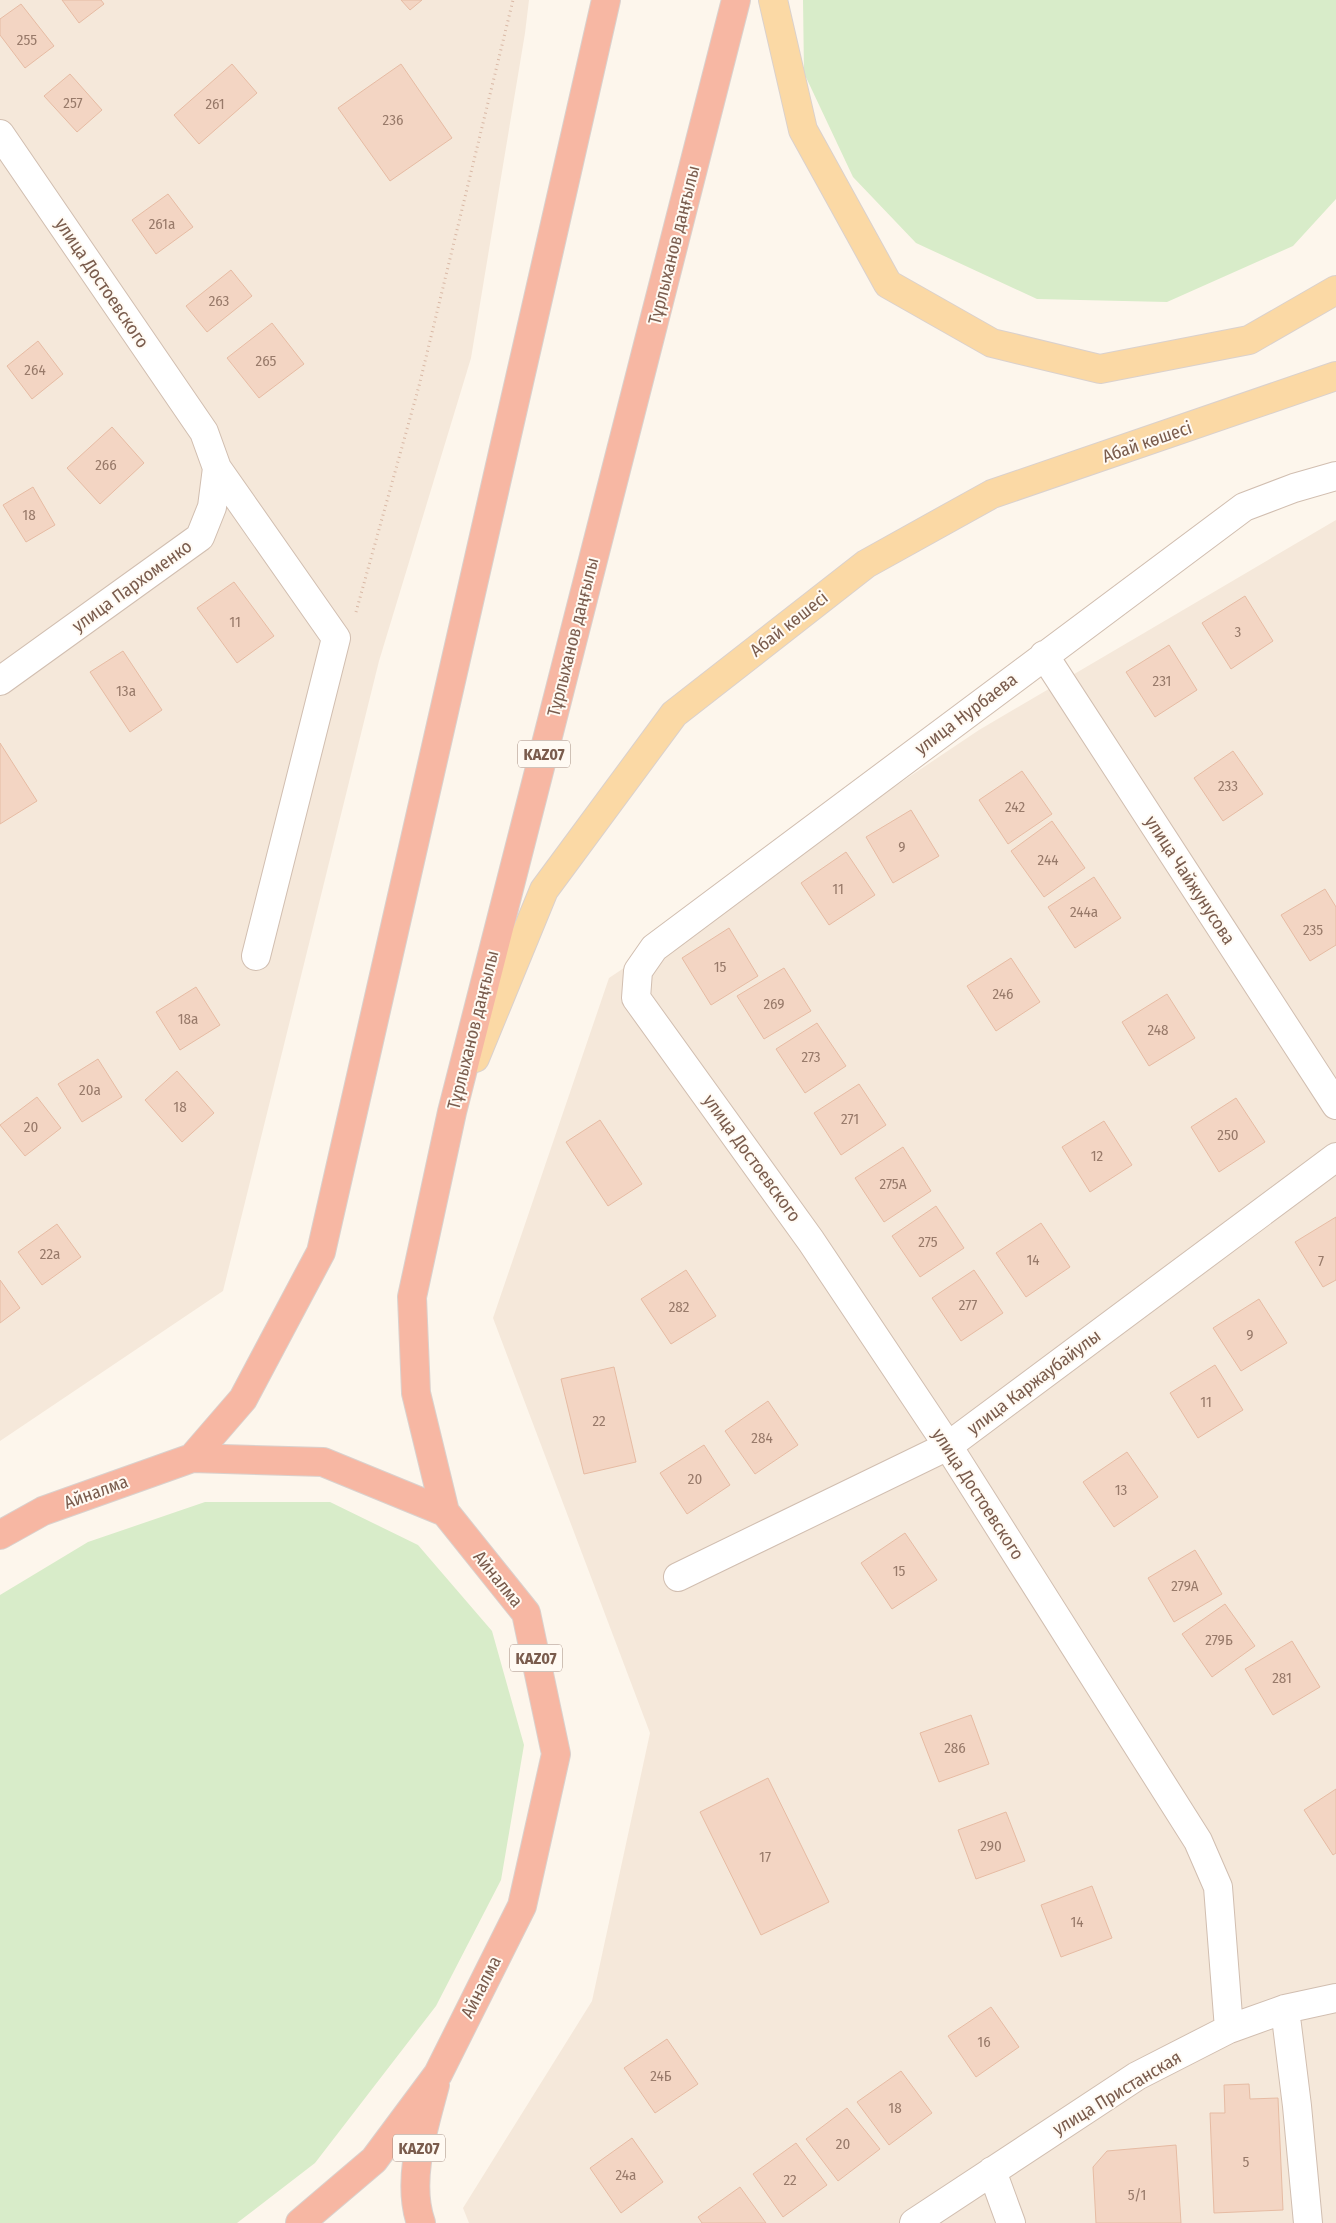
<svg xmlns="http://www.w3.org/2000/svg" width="1336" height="2223" font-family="'Fira Sans Condensed',sans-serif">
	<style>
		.residential { fill: #f5e8da }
		.green { fill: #d8ecc9 }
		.building { fill: #f3d5c3; stroke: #e6bba3 }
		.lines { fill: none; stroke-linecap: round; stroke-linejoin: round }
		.minor-casing { stroke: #d1beb0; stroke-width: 30 }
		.major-casing { stroke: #dad1cd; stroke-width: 30 }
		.highway-casing { stroke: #dad1cd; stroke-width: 30 }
		.path { stroke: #d9b8a5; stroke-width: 3; stroke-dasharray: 1 4; stroke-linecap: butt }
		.minor { stroke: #fff; stroke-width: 28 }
		.major { stroke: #fbd9a5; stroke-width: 28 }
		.highway { stroke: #f7b7a3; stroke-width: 28 }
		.labels { text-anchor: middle; stroke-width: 4; stroke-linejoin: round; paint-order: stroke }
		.number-label { font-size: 15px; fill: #987a6a }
		.shield { fill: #fffaf3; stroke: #a28b7f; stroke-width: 1 }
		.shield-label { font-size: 16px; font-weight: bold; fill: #7a5c4d }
		.street-label { font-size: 18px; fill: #7a5c4d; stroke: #fffaf3 }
	</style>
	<rect width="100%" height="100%" fill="#fdf6ec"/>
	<path class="residential" d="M0 0H529L525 33 471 358 379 661 223 1291 0 1441Z
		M1336 520V2223H469L463 2208 592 2001 650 1733 493 1318 609 978 979 730Z"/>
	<path class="green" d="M803 0H1336V199L1293 246 1167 302 1037 299 916 243 853 177 804 73Z
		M205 1502H330L418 1545 492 1631 524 1745 501 1880 436 2006 315 2163 237 2223H0V1595L88 1542Z"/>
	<path class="building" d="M62 0H101L104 4 79 23Z
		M401 0H422L410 10Z
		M21 4 54 46 25 68 0 35V19Z
		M232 64 257 93 199 144 174 115Z
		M401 64 452 138 390 181 338 108Z
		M70 74 102 110 77 132 44 96Z
		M168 194 193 227 156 254 132 220Z
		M231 270 252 296 207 332 186 306Z
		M272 323 304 364 259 398 227 358Z
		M38 341 63 374 32 399 7 366Z
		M112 427 144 463 100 504 67 468Z
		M33 487 55 525 26 542 3 505Z
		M234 582 274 636 237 663 197 608Z
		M1245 596 1273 641 1231 669 1202 623Z
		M1169 645 1197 690 1155 717 1126 672Z
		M123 651 162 710 130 732 90 672Z
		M0 743 37 801 0 824Z
		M1233 751 1263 794 1223 821 1194 778Z
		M1022 771 1052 814 1008 844 979 800Z
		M911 810 939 856 893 883 866 837Z
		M1052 821 1085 868 1044 897 1011 851Z
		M846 852 875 895 829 925 801 883Z
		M1094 877 1121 918 1075 948 1048 907Z
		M1325 889 1336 907V945L1310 961 1281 915Z
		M729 928 758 976 711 1005 682 958Z
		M1011 958 1040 1002 996 1031 967 986Z
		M784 968 811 1011 764 1039 737 996Z
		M196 987 220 1025 180 1050 156 1012Z
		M1167 994 1195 1038 1149 1066 1122 1022Z
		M817 1023 846 1066 805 1093 776 1049Z
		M98 1059 122 1097 82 1122 58 1084Z
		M177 1071 214 1113 182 1142 145 1100Z
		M859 1084 886 1125 841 1155 814 1113Z
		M37 1097 61 1128 25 1156 0 1125Z
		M1236 1098 1265 1142 1219 1172 1191 1127Z
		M600 1120 642 1184 608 1206 566 1142Z
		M1104 1121 1132 1165 1090 1192 1062 1147Z
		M903 1147 931 1191 884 1222 855 1178Z
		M936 1206 964 1248 920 1277 892 1236Z
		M1336 1217V1280L1323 1287 1295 1242Z
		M1041 1223 1070 1267 1026 1297 996 1253Z
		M57 1224 81 1257 42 1285 18 1252Z
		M686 1270 716 1316 671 1344 641 1299Z
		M974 1270 1003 1313 961 1341 932 1298Z
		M0 1280 20 1308 0 1323Z
		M1259 1299 1287 1343 1241 1371 1213 1328Z
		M1215 1365 1243 1410 1198 1438 1170 1393Z
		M614 1367 636 1462 584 1474 561 1379Z
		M768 1401 798 1445 755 1474 725 1431Z
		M704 1445 730 1485 687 1514 660 1473Z
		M1127 1452 1158 1497 1114 1527 1083 1482Z
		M905 1533 937 1580 892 1609 861 1563Z
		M1195 1550 1222 1594 1174 1622 1148 1578Z
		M1225 1604 1255 1646 1212 1677 1182 1634Z
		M1292 1641 1320 1687 1273 1715 1245 1669Z
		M971 1715 989 1764 939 1782 920 1733Z
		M768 1778 829 1902 761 1935 700 1812Z
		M1336 1789V1853L1333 1855 1304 1810Z
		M1006 1812 1025 1861 976 1879 958 1830Z
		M1092 1886 1112 1938 1061 1957 1041 1905Z
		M991 2007 1019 2047 976 2077 948 2036Z
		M667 2039 698 2084 655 2113 624 2068Z
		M901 2071 932 2113 889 2145 857 2102Z
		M1249 2084 1250 2099 1278 2098 1283 2210 1214 2213 1210 2113H1225L1224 2085Z
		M847 2108 880 2149 838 2181 806 2139Z
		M632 2138 663 2182 621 2213 590 2168Z
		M796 2143 827 2185 783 2217 753 2174Z
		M1176 2145 1181 2223H1096L1093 2167 1107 2151Z
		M740 2187 766 2223H702L698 2217Z"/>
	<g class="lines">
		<g class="minor-casing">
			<path id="minor" d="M0 134 204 432 217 468 212 507 200 537 0 681
				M217 468 336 638 256 956
				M1044 655 1336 1105
				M678 1577 948 1446 1336 1157
				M1285 2009 1297 2106 1308 2223
				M1229 2029 1218 1887 1198 1841 948 1446 811 1241 636 998 638 971 654 948 1244 507 1294 488 1336 476
				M992 2171 1011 2223
				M914 2223 1137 2076 1229 2029 1285 2009 1336 1998"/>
		</g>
		<g class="major-casing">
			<path id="major" d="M773 0 803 130 888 284 992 343 1100 369 1249 340 1336 290
				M475 1058 544 890 674 714 866 564 992 494 1336 376"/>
		</g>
		<g class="highway-casing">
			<path id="highway" d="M192 1458 243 1399 321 1252 606 0
				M445 1512 416 1393 412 1297 452 1112 736 0
				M0 1535 43 1511 192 1458 323 1462 445 1512 526 1613 556 1754 522 1906 438 2074 374 2160 300 2223
				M421 2223C406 2180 424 2127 435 2085"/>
		</g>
		<path class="path" d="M356 612 419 386 513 0"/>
		<use href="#minor" class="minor"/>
		<use href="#major" class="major"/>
		<use href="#highway" class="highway"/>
	</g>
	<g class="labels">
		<g class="number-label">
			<text x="27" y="45">255</text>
			<text x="73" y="108">257</text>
			<text x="215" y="109">261</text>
			<text x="393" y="125">236</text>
			<text x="162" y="229">261а</text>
			<text x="219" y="306">263</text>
			<text x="266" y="366">265</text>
			<text x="35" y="375">264</text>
			<text x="106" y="470">266</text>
			<text x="29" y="520">18</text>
			<text x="235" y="627">11</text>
			<text x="1238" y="637">3</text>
			<text x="1162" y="686">231</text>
			<text x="126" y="696">13а</text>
			<text x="1228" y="791">233</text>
			<text x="1015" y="812">242</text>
			<text x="902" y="852">9</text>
			<text x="1048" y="865">244</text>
			<text x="838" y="894">11</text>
			<text x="1084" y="917">244а</text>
			<text x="1313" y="935">235</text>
			<text x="720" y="972">15</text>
			<text x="1003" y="999">246</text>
			<text x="774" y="1009">269</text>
			<text x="188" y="1024">18а</text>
			<text x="1158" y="1035">248</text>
			<text x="811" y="1062">273</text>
			<text x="90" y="1095">20а</text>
			<text x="180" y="1112">18</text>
			<text x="850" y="1124">271</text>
			<text x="31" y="1132">20</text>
			<text x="1228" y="1140">250</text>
			<text x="1097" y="1161">12</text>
			<text x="893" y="1189">275А</text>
			<text x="928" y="1247">275</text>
			<text x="50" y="1259">22а</text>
			<text x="1033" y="1265">14</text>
			<text x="1321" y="1266">7</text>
			<text x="968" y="1310">277</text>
			<text x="679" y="1312">282</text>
			<text x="1250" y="1340">9</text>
			<text x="1206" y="1407">11</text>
			<text x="599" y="1426">22</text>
			<text x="762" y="1443">284</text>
			<text x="695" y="1484">20</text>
			<text x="1121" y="1495">13</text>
			<text x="899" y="1576">15</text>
			<text x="1185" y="1591">279А</text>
			<text x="1219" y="1645">279Б</text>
			<text x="1282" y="1683">281</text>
			<text x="955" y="1753">286</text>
			<text x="991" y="1851">290</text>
			<text x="765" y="1862">17</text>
			<text x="1077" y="1927">14</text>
			<text x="984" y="2047">16</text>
			<text x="661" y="2081">24Б</text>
			<text x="895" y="2113">18</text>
			<text x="843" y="2149">20</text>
			<text x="1246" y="2167">5</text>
			<text x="626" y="2180">24а</text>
			<text x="790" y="2185">22</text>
			<text x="1137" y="2200">5/1</text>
		</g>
		<g class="shield">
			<rect x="518" y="740.5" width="52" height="27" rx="4"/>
			<rect x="510" y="1644.5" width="52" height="27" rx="4"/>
			<rect x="393" y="2134.5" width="52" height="27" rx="4"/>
		</g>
		<g class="shield-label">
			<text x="544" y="760">KAZ07</text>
			<text x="536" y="1664">KAZ07</text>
			<text x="419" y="2154">KAZ07</text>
		</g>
		<g class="street-label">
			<text transform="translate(674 245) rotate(-76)" y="6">Тұрлыханов даңғылы</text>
			<text transform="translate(102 283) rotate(56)" y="6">улица Достоевского</text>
			<text transform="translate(1147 442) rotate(-19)" y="6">Абай көшесі</text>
			<text transform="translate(132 586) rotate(-36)" y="6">улица Пархоменко</text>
			<text transform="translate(789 624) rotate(-38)" y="6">Абай көшесі</text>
			<text transform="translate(573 637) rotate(-76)" y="6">Тұрлыханов даңғылы</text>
			<text transform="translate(966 714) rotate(-37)" y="6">улица Нурбаева</text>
			<text transform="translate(1190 880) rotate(57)" y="6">улица Чайжунусова</text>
			<text transform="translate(473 1030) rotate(-76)" y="6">Тұрлыханов даңғылы</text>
			<text transform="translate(752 1158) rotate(54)" y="6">улица Достоевского</text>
			<text transform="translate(1034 1382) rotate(-37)" y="6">улица Каржаубайулы</text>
			<text transform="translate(96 1492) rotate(-20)" y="6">Айналма</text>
			<text transform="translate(978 1494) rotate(57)" y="6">улица Достоевского</text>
			<text transform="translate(498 1579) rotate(51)" y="6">Айналма</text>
			<text transform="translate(481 1987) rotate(-63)" y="6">Айналма</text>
			<text transform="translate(1117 2093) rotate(-31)" y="6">улица Пристанская</text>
		</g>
	</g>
</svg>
